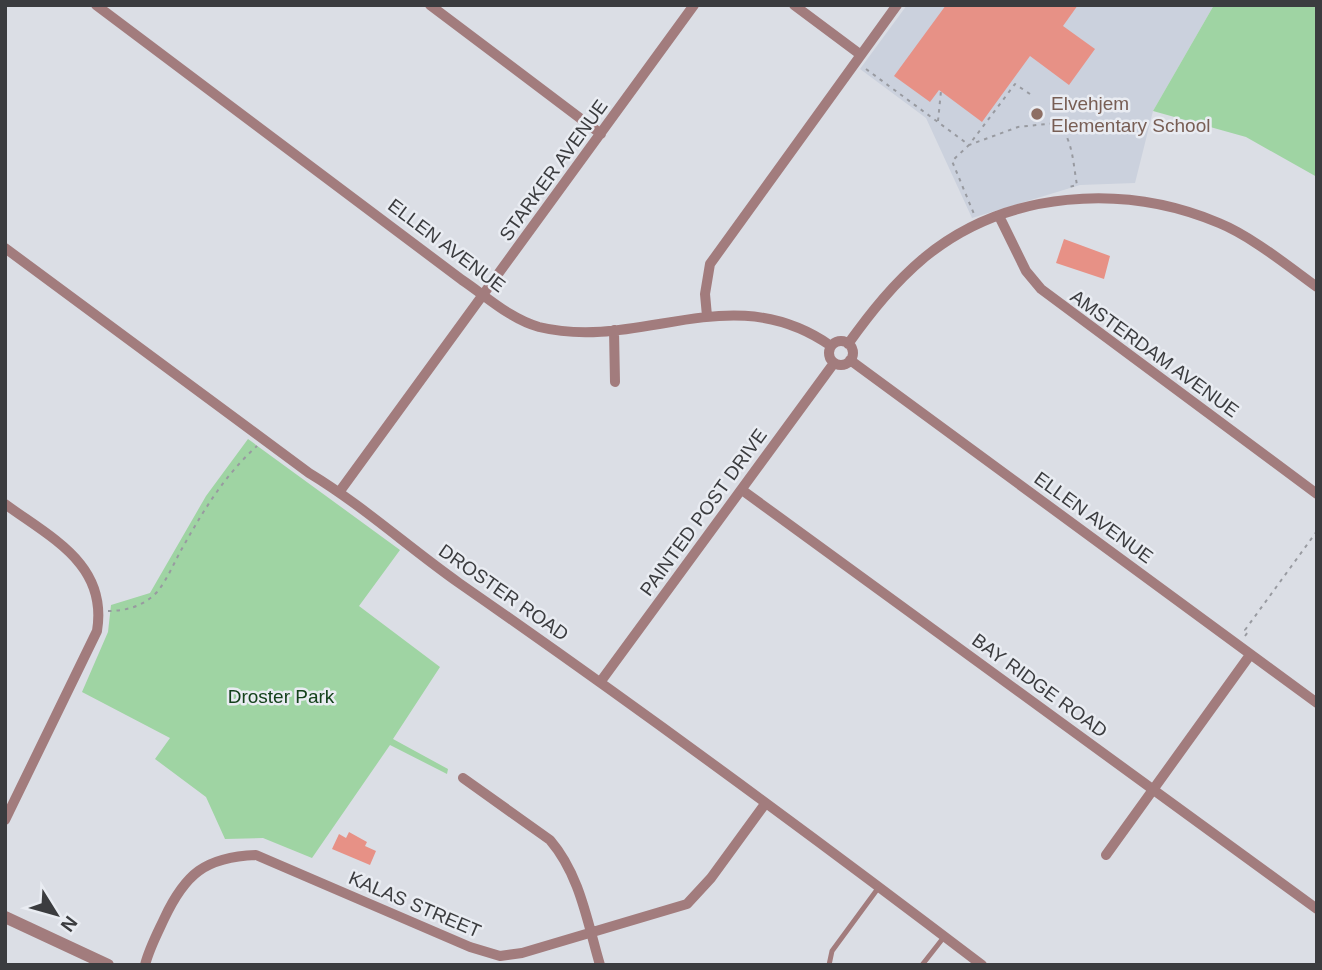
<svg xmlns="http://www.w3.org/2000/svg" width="1322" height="970" font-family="Helvetica,sans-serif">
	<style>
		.built { fill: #cbd1dd }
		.green { fill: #9fd4a3 }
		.building { fill: #e79186 }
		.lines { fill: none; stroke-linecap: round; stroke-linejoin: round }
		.path { stroke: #989aa0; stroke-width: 2; stroke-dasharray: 3.5 5; stroke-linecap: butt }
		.service { stroke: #a27c7d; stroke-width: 5 }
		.minor { stroke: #a27c7d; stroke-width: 10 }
		.tertiary { stroke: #a27c7d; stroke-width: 12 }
		.education-dot { fill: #8d6e63; stroke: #e9ecf2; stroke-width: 2.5 }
		.labels { text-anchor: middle; stroke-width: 5; stroke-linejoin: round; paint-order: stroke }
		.education-label { font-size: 19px; fill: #785e54; stroke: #e9ecf2; text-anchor: start }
		.street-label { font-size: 19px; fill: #3b3c3f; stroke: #e9ecf2 }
		.park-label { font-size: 19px; fill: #14411b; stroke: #e9ecf2 }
	</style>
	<rect width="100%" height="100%" fill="#dbdee5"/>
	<path class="built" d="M907 5H1214L1153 111 1135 183 1080 185 972 218 926 118 860 69Z"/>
	<path class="green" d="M1214 5H1317V177L1246 137 1153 111Z
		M248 439 400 550 359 606 440 667 393 739 448 769 447 774 390 745 312 858 263 838 225 839 206 797 155 759 170 738 82 692 108 632 111 605 150 593 206 496Z"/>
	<path class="building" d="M946 5H1078L1063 26 1095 49 1069 85 1030 56 982 122 939 90 930 102 894 76Z
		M1064 239 1110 256 1104 279 1056 263Z
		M349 832 367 842 365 846 376 851 370 865 332 849 339 834 346 838Z"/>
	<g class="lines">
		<path class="path" d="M866 69 969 145 952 161 974 214
			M1030 94 1015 84 969 145 1018 127 1056 123C1073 136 1073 164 1077 185L1069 187
			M938 121 941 91
			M108 611C126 611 144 606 157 592 168 579 175 560 184 545 205 508 225 475 257 446
			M1245 636 1248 632 1245 630 1317 531"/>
		<path class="service" d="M829 965 832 951 879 887
			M922 965 944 937"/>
		<path class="minor" d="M96 5 462 280C486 296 510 319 539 327 642 352 731 276 831 346
			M430 5 601 134
			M794 5 861 55
			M999 216 1026 271 1041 289 1317 494
			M5 248 309 473C362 505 408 547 459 583 636 706 810 834 982 965
			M707 316 705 294 710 264 897 5
			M614 330 615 382
			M829 353a12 12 0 1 1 24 0a12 12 0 1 1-24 0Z
			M848 344C871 312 894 283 925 257 1007 190 1124 183 1219 223 1251 236 1288 266 1317 287
			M850 360 1317 703
			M742 490 1317 909
			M340 491 694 5
			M5 504C51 538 108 564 97 631L5 820
			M601 681 834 363
			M463 778 550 840C580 875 587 921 600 965
			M1106 855 1250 655
			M145 965C149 949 157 934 164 919 185 874 205 857 256 855L470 947 500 956 522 953 687 904 711 878 765 804"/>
		<path class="tertiary" d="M5 917 108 965"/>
	</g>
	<circle class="education-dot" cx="1037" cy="114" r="7"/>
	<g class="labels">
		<g class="education-label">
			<text x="1051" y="110">Elvehjem<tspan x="1051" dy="22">Elementary School</tspan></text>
		</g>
		<g class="street-label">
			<text transform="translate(553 170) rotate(-54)" y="7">STARKER AVENUE</text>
			<text transform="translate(447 245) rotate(37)" y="7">ELLEN AVENUE</text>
			<text transform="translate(1155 353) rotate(36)" y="7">AMSTERDAM AVENUE</text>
			<text transform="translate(703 512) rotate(-54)" y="7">PAINTED POST DRIVE</text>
			<text transform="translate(1094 517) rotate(36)" y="7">ELLEN AVENUE</text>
			<text transform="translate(504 592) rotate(35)" y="7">DROSTER ROAD</text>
			<text transform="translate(1040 685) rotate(36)" y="7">BAY RIDGE ROAD</text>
			<text transform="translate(415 904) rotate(23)" y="7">KALAS STREET</text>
		</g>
		<g class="park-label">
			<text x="281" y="703">Droster Park</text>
		</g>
	</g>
	<rect width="1322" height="970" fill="none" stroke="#3b3c3f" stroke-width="14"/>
	<g transform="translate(56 914) rotate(127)" stroke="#e9ecf2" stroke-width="5" paint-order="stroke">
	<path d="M0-5L12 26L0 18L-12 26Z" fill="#3b3c3f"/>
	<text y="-10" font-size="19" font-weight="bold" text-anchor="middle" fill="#3b3c3f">N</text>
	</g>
</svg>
